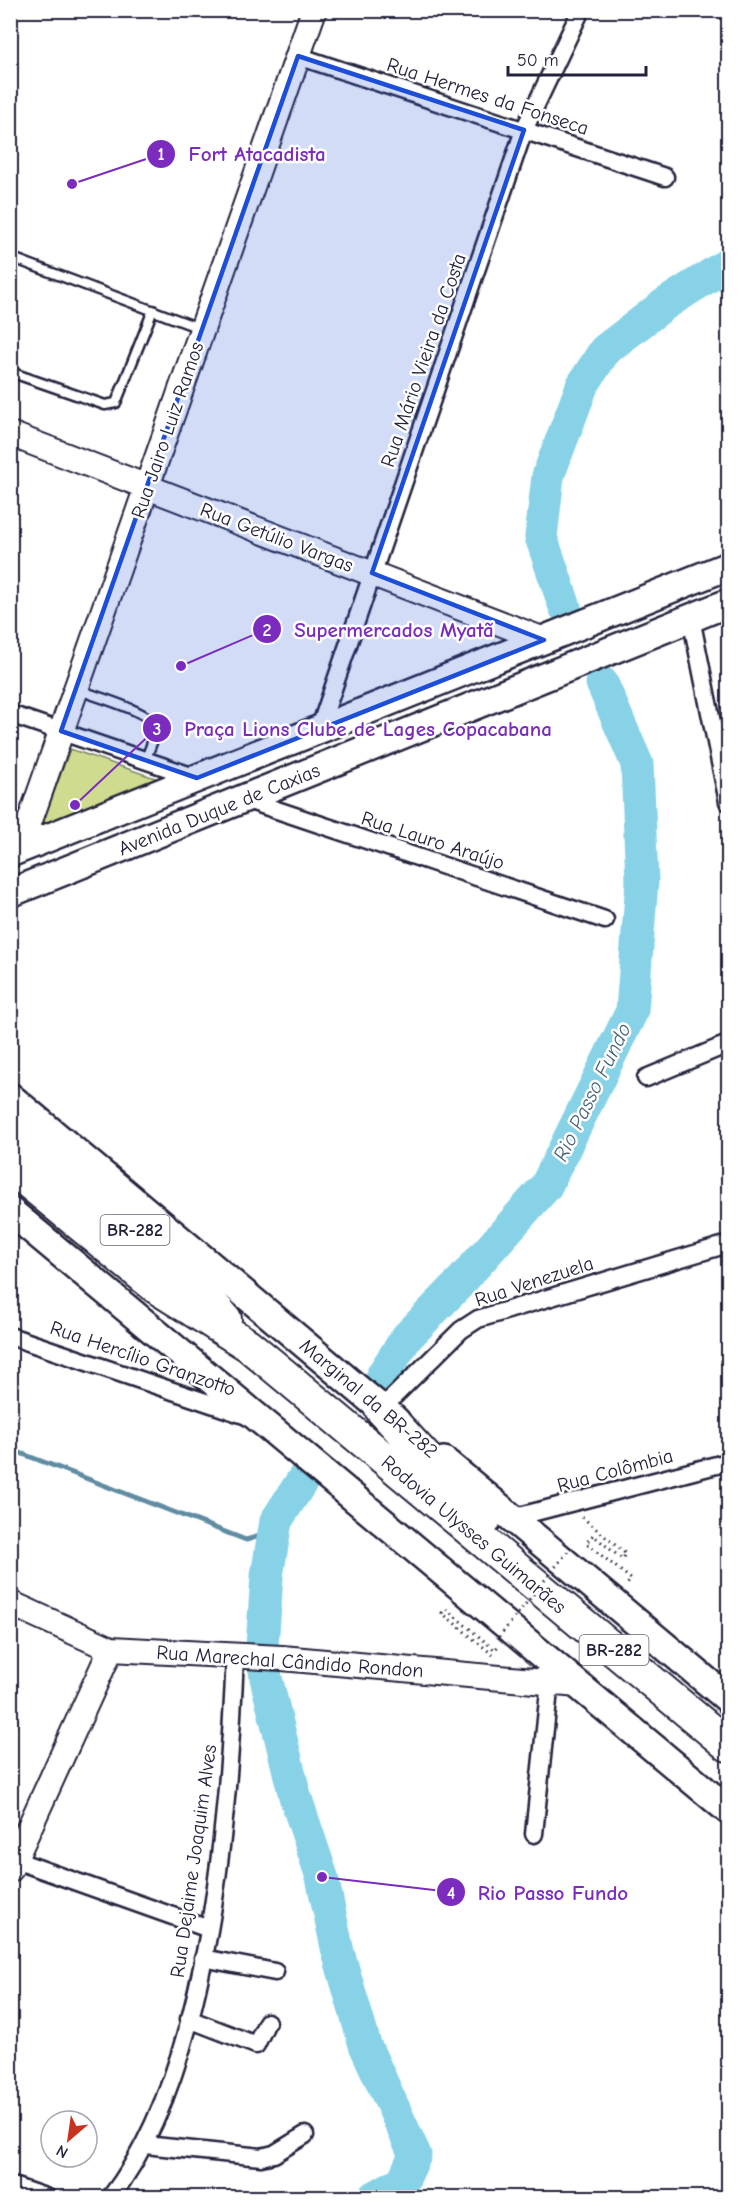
<svg xmlns="http://www.w3.org/2000/svg" width="739" height="2208" font-family="'Comic Neue',sans-serif">
	<style>
		.green { fill: #cfdc8f; stroke: #787f65; stroke-width: 1.5 }
		.lines { fill: none; stroke-linecap: round; stroke-linejoin: round }
		.stream { stroke: #5f8ca2; stroke-width: 5 }
		.river { stroke: #87d2e7; stroke-width: 33 }
		.lane-casing { stroke: #22223b; stroke-width: 13 }
		.street-casing { stroke: #22223b; stroke-width: 21 }
		.secondary-casing { stroke: #22223b; stroke-width: 28 }
		.primary-casing { stroke: #22223b; stroke-width: 32 }
		.highway-casing { stroke: #22223b; stroke-width: 36 }
		.path { stroke: #22223b; stroke-width: 3; stroke-dasharray: 1.5 4.5; stroke-linecap: butt }
		.lane { stroke: #fff; stroke-width: 8 }
		.street { stroke: #fff; stroke-width: 16 }
		.secondary { stroke: #fff; stroke-width: 24 }
		.primary { stroke: #fff; stroke-width: 27 }
		.highway { stroke: #fff; stroke-width: 32 }
		.path-bridge { stroke: #22223b; stroke-width: 3; stroke-dasharray: 1.5 4.5; stroke-linecap: butt }
		.marked { fill: #1d4ed8; fill-opacity: 0.2; stroke: #1d4ed8; stroke-width: 4.5; stroke-linejoin: round }
		.labels { text-anchor: middle; stroke-width: 5; stroke-linejoin: round; paint-order: stroke }
		.shield { fill: #fff; stroke: #646476; stroke-width: 1.5 }
		.shield-label { font-size: 18px; font-weight: bold; fill: #22223b }
		.street-label { font-size: 20px; fill: #22223b; stroke: #fff }
		.water-label { font-size: 21px; font-style: italic; fill: #456077; stroke: #fff }
		.leader { fill: none; stroke: #7b2cbf; stroke-width: 2 }
		.callout-dot { fill: #7b2cbf; stroke: #fff; stroke-width: 2 }
		.mark-label { font-size: 18px; text-anchor: middle; font-weight: bold; fill: #fff }
		.callout-label { font-size: 21px; text-anchor: middle; font-weight: bold; fill: #7b2cbf; stroke: #fff; stroke-width: 5; stroke-linejoin: round; paint-order: stroke }
	</style>
	<rect width="100%" height="100%" fill="#fff"/>
	<filter id="ink" filterUnits="userSpaceOnUse"><feTurbulence type="fractalNoise" baseFrequency=".0167" numOctaves="2"/><feDisplacementMap in="SourceGraphic" scale="12" xChannelSelector="R" yChannelSelector="G"/><feConvolveMatrix kernelMatrix="1 2 1 2 8 2 1 2 1" color-interpolation-filters="sRGB"/></filter>
	<g filter="url(#ink)">
		<path class="green" d="M70 749 161 780 40 830Z
			M10 1667 18 1722 11 1743H10Z"/>
		<g class="lines">
			<path class="stream" d="M10 1449 246 1540 260 1536 276 1521"/>
			<path class="river" d="M565 607 541 537 548 476 582 386 605 350 665 304 728 264
				M383 1374 407 1337 457 1286 546 1186 632 1011 642 881 637 764 602 683
				M309 1470 276 1521 267 1576 262 1646 266 1678 295 1796 322 1877 338 1952 365 2045 415 2155 403 2181 373 2198"/>
			<g class="lane-casing">
				<path id="lane" d="M10 257 202 329
					M10 372 105 405 116 403 153 310
					M79 690C97 697 149 711 158 727L145 761"/>
			</g>
			<g class="street-casing">
				<path id="street" d="M298 56 665 177
					M691 618 728 802
					M10 714 197 778
					M319 730 524 130 581 10
					M249 797 256 803 605 920
					M646 1078 728 1044
					M10 1336 247 1416
					M381 1409 461 1330 478 1319 728 1244
					M512 1518 728 1462
					M534 1834 550 1681
					M15 1860 209 1929
					M203 1958 275 1972
					M189 2019 256 2045 267 2022
					M145 2145 261 2157 274 2154 305 2135
					M10 2185 48 2198
					M110 2198C210 2069 229 1814 235 1654"/>
			</g>
			<g class="secondary-casing">
				<path id="secondary" d="M10 434 544 640
					M20 849 314 10
					M10 1603 111 1649 282 1658 578 1685
					M10 1870 111 1649"/>
			</g>
			<g class="primary-casing">
				<path id="primary" d="M10 853 728 566
					M10 893 728 603
					M10 1097 396 1421
					M10 1211 728 1810
					M444 1461 728 1699"/>
			</g>
			<g class="highway-casing">
				<path id="highway" d="M10 1126 181 1268 225 1319
					M10 1167 156 1287 248 1345 728 1745
					M381 1409 484 1521"/>
			</g>
			<path class="path" d="M582 1517 626 1554 622 1559 593 1535 586 1543 631 1579 626 1586
				M493 1655 442 1613 446 1609 495 1650 498 1646"/>
			<use href="#lane" class="lane"/>
			<use href="#street" class="street"/>
			<use href="#secondary" class="secondary"/>
			<use href="#primary" class="primary"/>
			<use href="#highway" class="highway"/>
			<path class="path-bridge" d="M499 1637 573 1545"/>
		</g>
	</g>
	<path class="marked" d="M298 56 524 130 372 573 544 640 197 778 61 731Z"/>
	<g class="labels">
		<g class="shield">
			<rect x="100.5" y="1215" width="69" height="30" rx="4.5"/>
			<rect x="579.5" y="1635" width="69" height="30" rx="4.5"/>
		</g>
		<g class="shield-label">
			<text x="135" y="1236">BR-282</text>
			<text x="614" y="1656">BR-282</text>
		</g>
		<g class="street-label">
			<text transform="translate(488 96) rotate(18)" y="7">Rua Hermes da Fonseca</text>
			<text transform="translate(423 360) rotate(-71)" y="7">Rua Mário Vieira da Costa</text>
			<text transform="translate(167 430) rotate(-71)" y="7">Rua Jairo Luiz Ramos</text>
			<text transform="translate(277 537) rotate(21)" y="7">Rua Getúlio Vargas</text>
			<text transform="translate(219 809) rotate(-22)" y="7">Avenida Duque de Caxias</text>
			<text transform="translate(433 840) rotate(18)" y="7">Rua Lauro Araújo</text>
			<text transform="translate(534 1281) rotate(-18)" y="7">Rua Venezuela</text>
			<text transform="translate(143 1358) rotate(19)" y="7">Rua Hercílio Granzotto</text>
			<text transform="translate(369 1398) rotate(40)" y="7">Marginal da BR-282</text>
			<text transform="translate(615 1470) rotate(-15)" y="7">Rua Colômbia</text>
			<text transform="translate(474 1534) rotate(40)" y="7">Rodovia Ulysses Guimarães</text>
			<text transform="translate(290 1661) rotate(4)" y="7">Rua Marechal Cândido Rondon</text>
			<text transform="translate(193 1861) rotate(-82)" y="7">Rua Dejaime Joaquim Alves</text>
		</g>
		<g class="water-label">
			<text transform="translate(592 1092) rotate(-64)" y="7">Rio Passo Fundo</text>
		</g>
	</g>
	<path class="leader" d="M72 184L161 154M181 666L267 629M75 805L157 728M322 1877L451 1892"/>
	<g class="callout-dot">
		<circle cx="72" cy="184" r="6"/>
		<circle cx="181" cy="666" r="6"/>
		<circle cx="75" cy="805" r="6"/>
		<circle cx="322" cy="1877" r="6"/>
		<circle cx="161" cy="154" r="15"/>
		<circle cx="267" cy="629" r="15"/>
		<circle cx="157" cy="728" r="15"/>
		<circle cx="451" cy="1892" r="15"/>
	</g>
	<g class="mark-label">
		<text x="161" y="160">1</text>
		<text x="267" y="636">2</text>
		<text x="157" y="735">3</text>
		<text x="451" y="1899">4</text>
	</g>
	<g class="callout-label">
		<text x="257" y="161">Fort Atacadista</text>
		<text x="394" y="637">Supermercados Myatã</text>
		<text x="368" y="736">Praça Lions Clube de Lages Copacabana</text>
		<text x="553" y="1900">Rio Passo Fundo</text>
	</g>
	<rect width="739" height="2208" fill="none" stroke="#fff" stroke-width="36"/>
	<rect x="18" y="18" width="703" height="2172" fill="none" stroke="#22223b" stroke-width="2" filter="url(#ink)"/>
	<g transform="translate(69 2139) rotate(209)"><circle r="28" fill="#ffffff" stroke="#a7a7b1" stroke-width="1.5"/>
	<path d="M0-4.5L10 22L0 15L-10 22Z" fill="#c8321e"/>
	<text y="-9" font-size="16" font-weight="bold" text-anchor="middle" fill="#22223b">N</text>
	</g>
	<path d="M508 66v9h138v-9" fill="none" stroke="#22223b" stroke-width="3"/>
	<text x="517" y="66" font-size="18" fill="#22223b" stroke="#ffffff" stroke-width="4.5" paint-order="stroke">50 m</text>
</svg>
